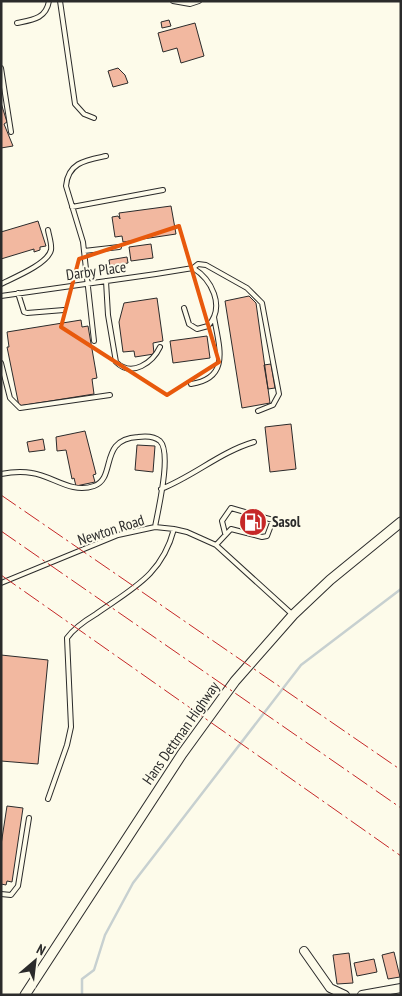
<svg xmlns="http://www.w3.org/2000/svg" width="402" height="996" font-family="'PT Sans Narrow',sans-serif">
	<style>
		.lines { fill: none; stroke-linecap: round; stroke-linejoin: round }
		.stream { stroke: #c7d0d0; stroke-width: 2.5 }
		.building { fill: #f2b8a0; stroke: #2b2b2b }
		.service-casing { stroke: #2b2b2b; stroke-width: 6 }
		.minor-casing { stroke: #2b2b2b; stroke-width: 10 }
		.tertiary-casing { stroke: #2b2b2b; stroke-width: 11 }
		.service { stroke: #fdfbea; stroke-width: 4 }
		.minor { stroke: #fdfbea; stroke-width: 8 }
		.tertiary { stroke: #fdfbea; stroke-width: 9 }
		.power { stroke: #c62828; stroke-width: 1; stroke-dasharray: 18 4 2.5 4; stroke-linecap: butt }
		.marked { fill: none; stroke: #e8590c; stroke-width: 4; stroke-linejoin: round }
		.labels { text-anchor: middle; stroke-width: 4; stroke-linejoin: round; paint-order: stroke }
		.street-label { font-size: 15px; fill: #2b2b2b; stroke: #fdfbea }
		.poi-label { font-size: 15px; font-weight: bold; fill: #2b2b2b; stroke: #fdfbea; text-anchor: start }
	</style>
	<rect width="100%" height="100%" fill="#fdfbea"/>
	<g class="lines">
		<path class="stream" d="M82 995V979L94 970 105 935 133 883 301 665 401 589"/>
	</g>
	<path class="building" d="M169 20 171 26 162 28 161 22Z
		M195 23 204 56 181 63 177 48 163 52 158 33Z
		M118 68 125 75 128 83 113 87 108 71Z
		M1 103 7 122 4 124 13 146 1 148Z
		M171 206 176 234 123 242 122 236 115 237 112 217 118 216 120 219 119 213Z
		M38 221 46 246 40 247V250L34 252V249L1 259V232Z
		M151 244 153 258 131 261 129 247Z
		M127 257 128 263 110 266 109 260Z
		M249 296 256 303 270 403 242 408 225 301Z
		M157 298 163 341 153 343 154 354 135 357 134 351 123 352 119 322 124 303Z
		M81 320 82 327 88 326 97 378 92 379 94 394 19 406 7 347H9L7 332Z
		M207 336 210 358 173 363 170 341Z
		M271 364 275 388 268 389 264 365Z
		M291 424 296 469 270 472 265 427Z
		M85 431 96 474 93 475 95 482 76 486 74 478 72 479 66 450 57 451 56 437Z
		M43 439 45 450 29 452 27 442Z
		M137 445 155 446 153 472 135 470Z
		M1 655 48 660 38 764 1 761Z
		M7 806 23 808 12 882 7 881 6 885 1 884V845Z
		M394 952 400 977 388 979 382 955Z
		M349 953 353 983 337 984 333 955Z
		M374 959 377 972 357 976 354 963Z"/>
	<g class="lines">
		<g class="service-casing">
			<path id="service" d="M60 1 75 104 84 114 94 118
				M173 1 190 4 199 1
				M17 23C32 20 46 19 49 1
				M1 68 11 132
				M72 207 163 190
				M84 251 119 247
				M106 281 108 315 116 362C132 378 153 362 160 347
				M1 284C13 278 48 264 51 250 52 244 49 236 48 230
				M18 293 24 312 27 313 64 310
				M1 296 156 274 193 268 198 264 206 265 247 288 262 303 279 394 273 405 258 411
				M184 308 189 324 197 329 208 326C226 306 211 279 193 268
				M94 341 83 242 66 186C68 162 87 160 106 156
				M1 363 10 398 20 408 110 395
				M191 384C231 378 219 347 214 317
				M1 474C11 472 21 471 32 473 53 476 71 494 94 486 117 478 98 439 138 437 145 436 154 436 160 441 172 453 158 510 155 527
				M161 489C194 476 220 452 254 442
				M216 545 231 529 262 537 267 536 273 520 231 508 222 521 225 533
				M1 583 118 535 155 527 174 529 187 532 216 545 293 615
				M48 799 67 745 71 727 67 638C74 628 86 620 96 614 133 588 162 575 174 529
				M1 894 11 895 18 886 29 818"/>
		</g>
		<g class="minor-casing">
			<path id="minor" d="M304 951 330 988 345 995
				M362 995 401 988"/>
		</g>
		<g class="tertiary-casing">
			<path id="tertiary" d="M25 995 182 754 235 681 293 615 330 580 401 522"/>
		</g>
		<use href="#service" class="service"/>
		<use href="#minor" class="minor"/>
		<use href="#tertiary" class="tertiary"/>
		<path class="power" d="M1 495 401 770
			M1 531 401 808
			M1 575 401 856"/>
	</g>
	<path class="marked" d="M179 226 219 362 167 395 61 327 79 259Z"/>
	<defs>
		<g id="fuel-disc" transform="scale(1.4375)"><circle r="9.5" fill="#c62828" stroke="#fdfbea"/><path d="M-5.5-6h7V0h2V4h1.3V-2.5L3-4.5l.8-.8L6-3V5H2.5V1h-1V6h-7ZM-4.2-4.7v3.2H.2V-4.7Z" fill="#fff"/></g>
	</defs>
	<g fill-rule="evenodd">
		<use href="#fuel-disc" x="253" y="522"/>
	</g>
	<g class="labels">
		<g class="street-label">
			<text transform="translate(96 271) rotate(-8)" y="5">Darby Place</text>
			<text transform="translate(111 530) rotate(-18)" y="5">Newton Road</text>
			<text transform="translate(181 733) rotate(-55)" y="5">Hans Dettman Highway</text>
		</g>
		<g class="poi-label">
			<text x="272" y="527">Sasol</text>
		</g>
	</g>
	<rect width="402" height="996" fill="none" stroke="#2b2b2b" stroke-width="5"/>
	<g transform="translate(35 961) rotate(28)" stroke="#fdfbea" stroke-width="4" paint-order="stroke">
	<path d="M0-4L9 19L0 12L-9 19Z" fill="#2b2b2b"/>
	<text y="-8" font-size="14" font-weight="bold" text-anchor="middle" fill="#2b2b2b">N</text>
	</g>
</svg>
